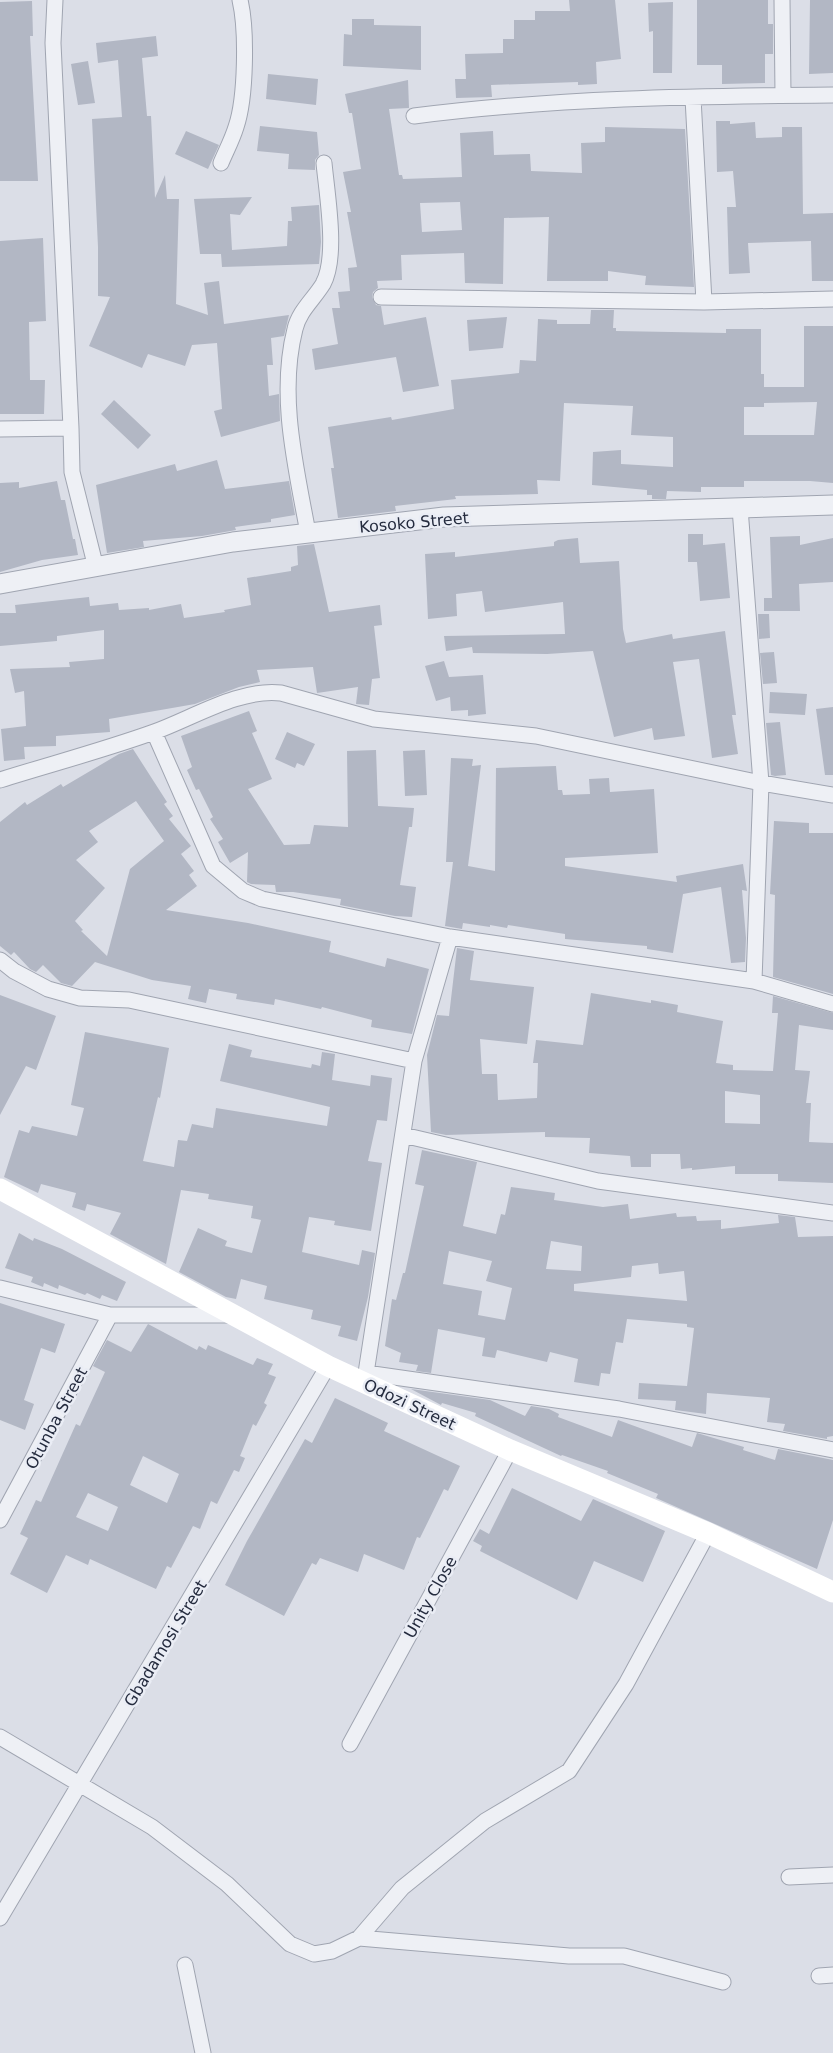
<svg xmlns="http://www.w3.org/2000/svg" width="833" height="2053" font-family="'DejaVu Sans',sans-serif">
	<style>
		.building { fill: #b2b7c4; fill-rule: evenodd }
		.lines { fill: none; stroke-linecap: round; stroke-linejoin: round }
		.minor-casing { stroke: #a0a5b1; stroke-width: 17 }
		.tertiary-casing { stroke: #a0a5b1; stroke-width: 21 }
		.minor { stroke: #eef0f5; stroke-width: 15 }
		.tertiary { stroke: #eef0f5; stroke-width: 19 }
		.secondary { stroke: #fff; stroke-width: 21 }
		.labels { text-anchor: middle; stroke-width: 5; stroke-linejoin: round; paint-order: stroke }
		.street-label { font-size: 16px; fill: #242b3e; stroke: #eaedf5 }
	</style>
	<rect width="100%" height="100%" fill="#dbdee7"/>
	<path class="building" d="M569 0H615L621 59 596 62 597 84 578 85V82L491 85 492 97 456 98 455 79H466L465 54 503 53V39H514V20H535V11H570Z
		M697 0H768V24H773V54H765V83L722 84V65H697Z
		M810 0H833V73L809 74Z
		M32 1 33 36H30L38 181H0V2Z
		M673 2 672 73H653V31L649 32 648 3Z
		M352 19H374V25L421 26V70L343 66 344 34 352 35Z
		M156 36 158 56 142 58 147 116H151L155 198 165 175 167 199H179L176 304 208 315 204 283 219 281 224 324 289 315 284 336 271 338 273 365H267L269 396 279 394 280 421 221 437 214 411 222 409 217 343 192 345 185 366 148 354 142 368 89 346 110 297 98 296V247L92 119 122 117 118 60 98 63 96 43Z
		M88 61 95 103 78 105 71 64Z
		M268 74 318 79 316 105 266 99Z
		M408 80 409 108 389 109 399 175H402L403 179 462 177 460 133 493 131 494 155 530 154 531 171 582 173 581 143 605 142V127L685 129 694 287 645 285 646 276 608 271V281H547L549 217 504 218 503 284 465 283 464 253 401 255 402 280 377 281 378 288 373 292 372 297 376 305 381 306 384 325 426 317 439 386 403 392 396 357 315 370 312 349 338 344 332 308H340L338 292 350 291 348 268 357 267 347 212H351L343 172 361 169 352 113H349L345 94ZM460 202 462 230 422 232 420 203Z
		M716 121H730V124L755 122 756 138 782 137V127H802L803 214 833 213V281H812L811 241 748 243 750 273 729 274 727 207H736L733 171 717 172Z
		M260 126 317 132 319 155 315 160V170L288 169 289 154 257 151Z
		M186 131 219 145 208 169 175 154Z
		M252 197 240 215 230 214 232 250 287 246 288 221H292L291 207 319 205 321 242 319 264 222 267 221 254H200L194 199Z
		M43 238 46 321 29 322 30 380H45L44 414H0V241Z
		M591 310H614L613 328H616V331L726 333V329H761V374H764V387H804V326H833V483L810 481H744V487H701V492L667 491 666 499H652V495H647V490L592 485 593 452 621 450V464L673 467V437L631 435 633 406 564 403 560 481 537 480 538 494 455 496 456 499 395 506 396 511 338 518 331 468H334L328 427 391 417 392 420 454 409 451 380 519 373 520 360 536 361 538 319 557 320V324H590ZM817 402 814 435H744V407H764V403Z
		M507 317 503 348 469 351 467 320Z
		M114 400 151 435 138 449 101 414Z
		M217 460 225 489 289 481 295 515 271 519V522L235 527 236 530 202 536 143 541 144 547 107 553 96 485 175 464 177 471Z
		M57 481 61 500H65L73 539H75L78 555 42 560 0 572V483L19 482V488Z
		M688 534H703V545L725 543 730 598 700 601 697 562H688Z
		M800 536V545L833 538V582L799 584 800 611H764V598H772L770 537Z
		M578 538 580 563 619 561 623 629 626 643 672 634 673 639 725 631 736 715H732L738 754 712 758 699 659 673 662 685 736 654 740 652 728 614 737 593 651 547 654 473 653 472 647 446 651 444 636 565 634 563 602 485 612 482 591 456 594 457 616 428 619 425 554 455 552V557L554 546V542L558 540Z
		M314 544 329 612 380 605 382 625 374 626 380 678 372 679 369 705 356 704 358 687 317 693 313 667 257 670 260 682 239 687 195 704 109 719 110 732 56 736V746L24 747 25 759 4 761 1 729 26 726 24 691 15 693 10 669 70 667 69 662 104 659V630L57 636V641L0 646V613H16L15 605 89 597 90 606 118 603 119 610 149 608V610L181 604 184 618 225 612 224 610 251 605 247 578 291 571V567L298 565 297 546Z
		M758 614H769L770 638 759 639Z
		M774 652 777 683 763 684 760 653Z
		M444 661 449 677 483 675 486 714 468 716V710L451 711 450 697 436 701 425 666Z
		M770 692 807 694 805 715 769 713Z
		M833 707V775H825L816 709Z
		M249 711 257 731 252 733 272 779 248 789 284 845 310 844 314 825 348 827 347 751 376 750 378 806 414 808 412 827H409L400 885 416 887 412 917 395 916 340 905 341 899 293 892H276L275 885 251 884 247 882 248 852 230 863 218 842 223 839 210 819 213 817 199 789 196 790 187 770 192 767 181 736Z
		M780 722 786 775 775 776 771 775 766 723Z
		M287 732 315 744 304 766 297 763 295 768 275 759Z
		M133 749 167 802 164 804 173 816 169 819 191 846 181 854 194 871 189 875 197 886 166 910 248 923 331 941 329 952 385 967 387 958 429 969 412 1034 371 1027 372 1020 322 1007 321 1009 275 999 274 1005 236 999 237 994 209 989 206 1003 188 999 191 986 152 980 95 962 72 986 61 983 43 965 36 972 30 969 14 952 11 955 0 946V822L25 802 27 805 61 784 63 787 119 754ZM136 801 164 841 130 869 107 956 81 931 83 930 75 921 105 888 76 860 98 842 89 831Z
		M425 750 427 795 405 796 403 751Z
		M451 758 473 759 472 766 481 765 468 866 495 871 496 768 556 766 558 790H562L563 795 590 794 589 779 609 778 610 792 654 789 658 853 565 858V866L677 882 676 876 743 864 747 891 742 890 746 938 745 962 731 963 721 887 683 894 673 953 647 949V946L565 939V934L508 925 507 928 490 925V927L463 923 462 929 445 926 453 862H446Z
		M774 821 809 823V833H833V994L773 977 775 895 770 894Z
		M457 948 474 951 470 980 534 987 527 1044 480 1039 482 1074H497L498 1100 537 1098 538 1063H533L536 1040 583 1045 591 993 651 1003V1000L678 1005 677 1012 723 1021 716 1063 733 1065V1070L773 1071 778 1013H772L773 996 833 1013V1030L799 1025 795 1070 810 1071 806 1103H811L809 1142 833 1143V1183L778 1181V1174H735V1166L692 1170V1168L681 1169 680 1154H651V1167H631L630 1156 589 1153 590 1138 545 1137V1132L446 1135 431 1132 427 1055 437 1015 449 1016ZM725 1091 760 1095V1124L725 1123Z
		M0 995 56 1016 36 1070 26 1066 0 1115Z
		M85 1032 169 1048 160 1098 158 1097 143 1161 174 1167 178 1140 187 1141 192 1124 213 1128 216 1108 327 1126 330 1107 220 1081 229 1044 252 1050 250 1057 311 1068 312 1064 320 1066 322 1052 335 1054 332 1080 370 1086 371 1075 392 1078 387 1121 377 1120 368 1161 382 1163 371 1231 334 1225 335 1221 309 1217 302 1252 359 1265 362 1250 375 1253 368 1297 357 1341 338 1336 341 1326 311 1319 313 1310 264 1299 267 1286 241 1279 236 1299 226 1297 179 1272 198 1228 227 1241 225 1246 252 1253 261 1220 251 1218 253 1206 208 1199 209 1194 181 1190 166 1264 110 1234 121 1213 87 1204 85 1211 72 1207 76 1193 41 1184 38 1193 4 1177 19 1130 29 1133 32 1126 77 1136 84 1108 71 1105Z
		M422 1150 477 1162 463 1226 496 1234 501 1214 505 1215 511 1187 555 1193 554 1200 603 1207 628 1204 630 1219 676 1213 677 1217 696 1216 697 1221 721 1220V1229L779 1223 778 1215 795 1217 798 1237 833 1236V1436L827 1437V1439L783 1431 785 1424 767 1422 770 1398 707 1393 706 1414 675 1410 676 1401 638 1399 639 1383 687 1386 694 1328 687 1327V1324L627 1319 623 1343 616 1342 610 1374 601 1373 599 1386 574 1382 578 1359 550 1352 547 1362 497 1350 495 1358 482 1356 485 1338 438 1329 431 1373 416 1371 418 1365 399 1362 401 1353 385 1346 392 1299 396 1300 403 1273H405L424 1186 415 1184ZM551 1241 582 1246 581 1271 546 1269ZM449 1251 492 1261 486 1281 512 1288 505 1320 478 1315 482 1291 443 1284ZM658 1263 659 1274 684 1271 687 1301 574 1291V1284L631 1277 632 1266Z
		M19 1233 33 1241 34 1238 62 1249 126 1282 117 1301 102 1295 100 1299 87 1293 85 1295 59 1285 58 1289 44 1283 43 1287 31 1282 33 1277 5 1268Z
		M0 1303 65 1324 55 1353 41 1348 24 1400 34 1404 25 1430 0 1420Z
		M148 1324 197 1350 199 1346 206 1350 208 1345 253 1365 257 1358 273 1364 268 1374 276 1377 264 1403 267 1405 256 1426 253 1424 240 1456 245 1458 239 1472 234 1470 217 1504 211 1501 200 1529 193 1526 171 1568 167 1566 156 1589 90 1559 88 1565 66 1555 47 1593 10 1574 28 1538 20 1534 36 1500 41 1502 76 1424 80 1426 105 1372 93 1366 107 1340 131 1352ZM143 1456 179 1474 167 1503 130 1485ZM88 1493 118 1507 108 1531 76 1517Z
		M411 1389 490 1400 525 1416 531 1406 549 1409 559 1414 558 1417 612 1437 618 1420 692 1447 697 1433 744 1447 743 1450 775 1460 778 1449 833 1460V1520L817 1569 656 1498 658 1494 607 1473 608 1471 562 1455 561 1456 475 1416 476 1413 442 1403 441 1405Z
		M335 1398 388 1423 384 1431 460 1466 448 1491 444 1489 420 1538 417 1537 404 1570 364 1554 358 1572 320 1558 316 1565 312 1563 284 1616 225 1585 247 1541 305 1439 312 1443Z
		M512 1488 581 1521 593 1499 665 1531 643 1582 594 1561 577 1600 480 1551 482 1546 473 1541 480 1529 489 1534Z"/>
	<g class="lines">
		<g class="minor-casing">
			<path id="minor" d="M55 0 53 43 71 428 72 472 96 568
				M782 0 783 95
				M693 98 704 302
				M414 116C554 98 693 96 833 95
				M221 163C226 151 232 140 236 127 246 98 247 30 240 0
				M381 297 704 302 833 299
				M0 429 71 428
				M740 508 761 783 754 981
				M308 533C296 467 278 396 295 329 299 311 314 299 323 284 338 257 327 195 324 163
				M154 732 213 866 243 891 262 899 450 937 754 981 833 1004
				M0 780C51 764 104 750 154 732 193 718 240 688 281 693L374 719 536 736 761 783 833 795
				M0 960 14 971 48 989 80 998 129 1000 414 1061
				M403 1135 598 1181 833 1213
				M0 1288 110 1315H230
				M366 1373 619 1409 833 1450
				M371 1381 366 1373 414 1061 450 937
				M0 1520 110 1315
				M0 1737 152 1827 227 1884 290 1944 314 1954 332 1951 359 1938 569 1956H624L723 1982
				M350 1744 510 1450
				M789 1877 833 1875
				M0 1918 328 1366
				M359 1938 402 1888 485 1821 569 1771 626 1684 708 1533
				M185 1965 203 2053
				M819 1976 833 1975"/>
		</g>
		<g class="tertiary-casing">
			<path id="tertiary" d="M0 584 233 542 444 517 833 505"/>
		</g>
		<use href="#minor" class="minor"/>
		<use href="#tertiary" class="tertiary"/>
		<path class="secondary" d="M0 1189 328 1366 510 1450 708 1533 833 1592"/>
	</g>
	<g class="labels">
		<g class="street-label">
			<text transform="translate(414 522) rotate(-5)" y="6">Kosoko Street</text>
			<text transform="translate(410 1404) rotate(25)" y="6">Odozi Street</text>
			<text transform="translate(56 1418) rotate(-62)" y="6">Otunba Street</text>
			<text transform="translate(430 1597) rotate(-61)" y="6">Unity Close</text>
			<text transform="translate(165 1643) rotate(-59)" y="6">Gbadamosi Street</text>
		</g>
	</g>
</svg>
